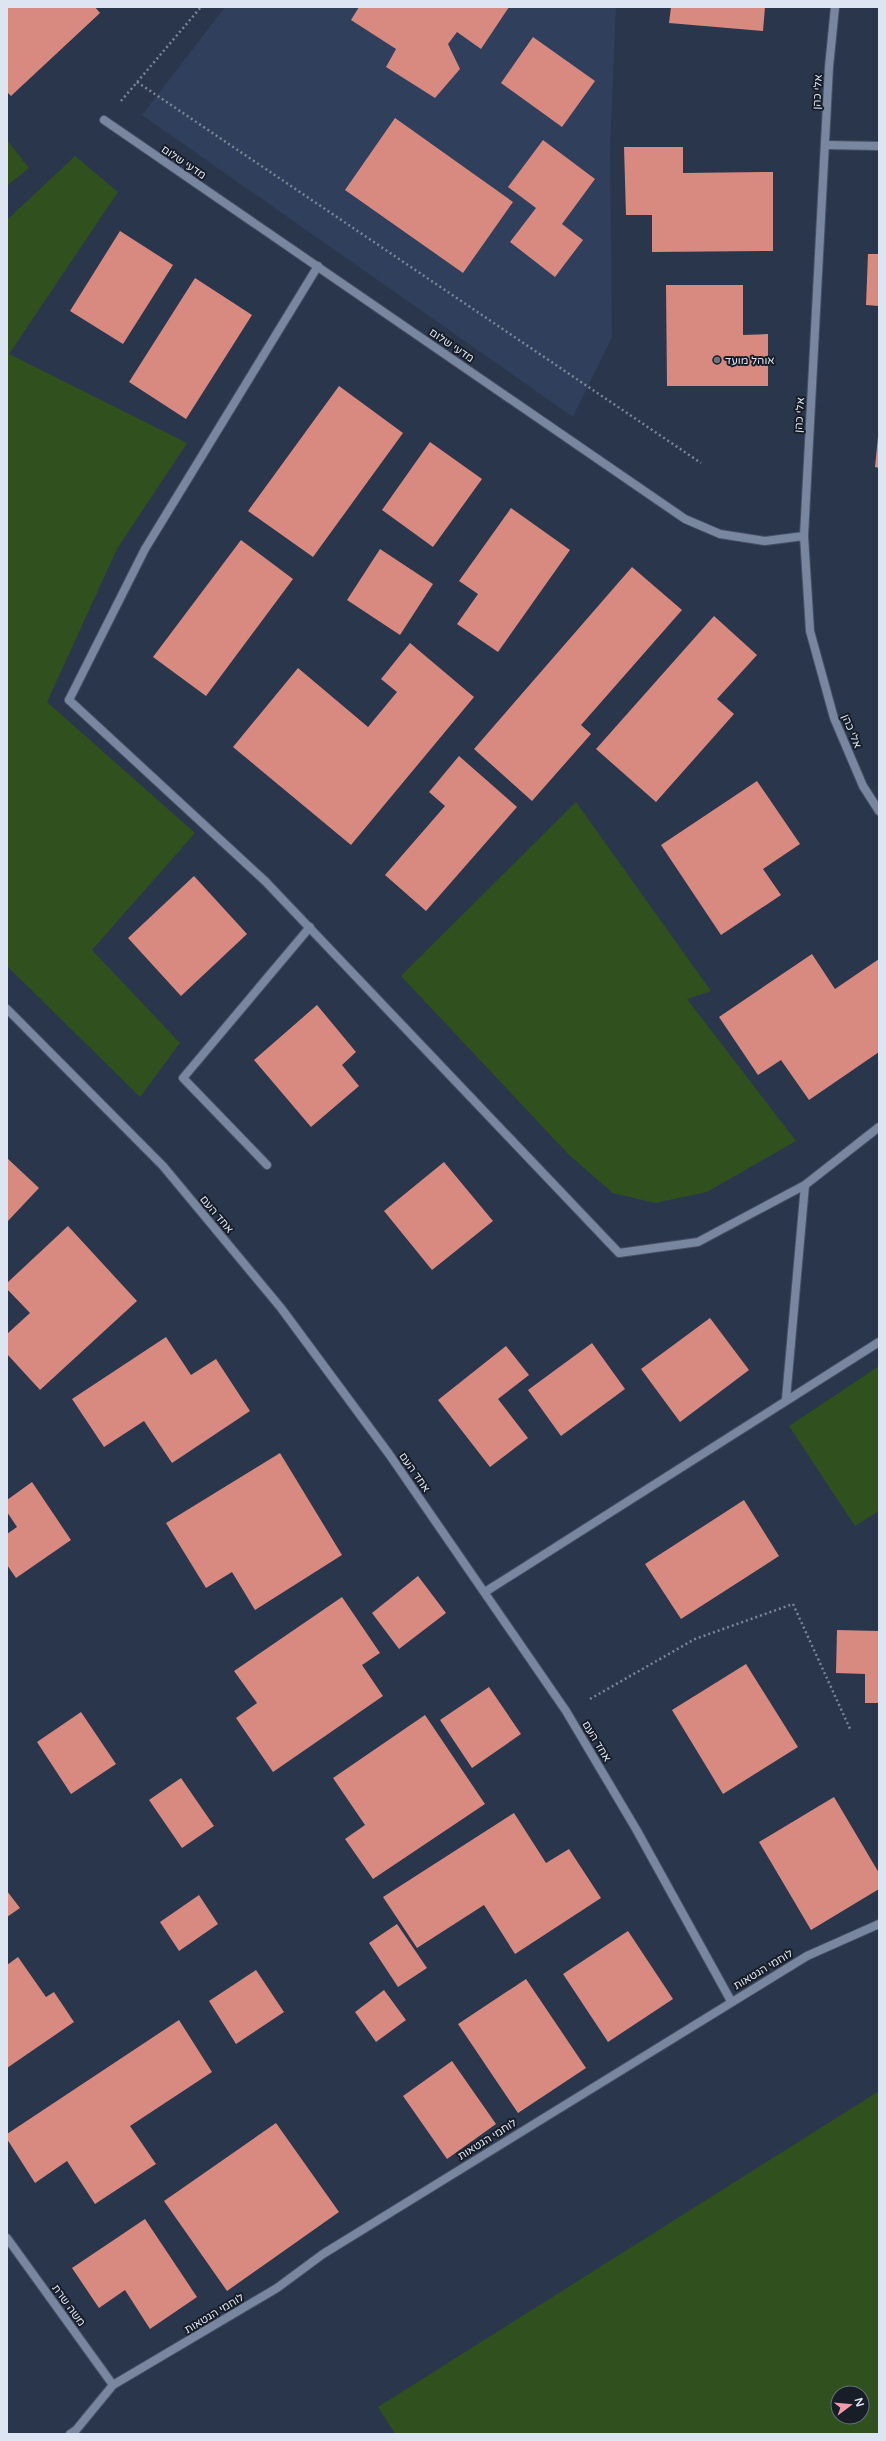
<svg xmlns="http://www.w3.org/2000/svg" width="886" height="2441" font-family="'Varela Round',Heebo,sans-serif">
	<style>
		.built { fill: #303f5b }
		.green { fill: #30501e; fill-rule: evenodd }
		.building { fill: #d88a80 }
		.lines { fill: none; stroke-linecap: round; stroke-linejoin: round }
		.service-casing { stroke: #475164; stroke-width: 10 }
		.minor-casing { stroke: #475164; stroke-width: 10 }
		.path { stroke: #7a8597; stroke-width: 2.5; stroke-dasharray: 2 3; stroke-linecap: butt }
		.service { stroke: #7886a0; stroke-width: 8 }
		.minor { stroke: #7886a0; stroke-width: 8 }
		.worship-dot { fill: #6b7280; stroke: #181e28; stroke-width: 1.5 }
		.labels { text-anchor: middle; stroke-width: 4; stroke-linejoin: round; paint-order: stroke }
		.street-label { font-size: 11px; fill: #dde5f3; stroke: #181e28 }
		.poi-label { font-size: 11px; fill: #dde5f3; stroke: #181e28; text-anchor: start }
	</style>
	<rect width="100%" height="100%" fill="#2a364c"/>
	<path class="built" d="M225 7H616L610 151 612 337 573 417 142 115Z"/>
	<path class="green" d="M7 140 29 168 7 186Z
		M75 156 118 192 9 354 187 443 117 549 47 702 195 833 92 950 180 1043 140 1097 7 966V220Z
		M576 802 711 991 687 999 796 1141 707 1192 655 1203 613 1193 570 1156 401 976Z
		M879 1366V1511L855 1526 789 1426Z
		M879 2091V2434H395L378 2407ZM838 2393H862V2417H838Z"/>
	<path class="building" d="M7 7H95L100 13 11 96 7 92Z
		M359 7H509L481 49 457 32 448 44 460 69 435 98 386 67 396 49 351 20Z
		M671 7H765L763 31 669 23Z
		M533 37 595 81 562 127 501 83Z
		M395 118 513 202 463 273 345 190Z
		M543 140 595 179 562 224 583 240 555 277 510 242 536 208 508 187Z
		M624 147H683V173L773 172V251L652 252V215H626Z
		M120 231 173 265 123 344 70 311Z
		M868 254H879V306L866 305Z
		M195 278 252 315 186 419 129 382Z
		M666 285H743V335L768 334V386H667Z
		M339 386 403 433 313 557 248 511Z
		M878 437H879V468L875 467Z
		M430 442 482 479 433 547 382 510Z
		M511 508 570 550 498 652 457 624 478 594 459 581Z
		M241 540 293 579 206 696 153 657Z
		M380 549 433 584 400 635 347 600Z
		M632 567 682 610 581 725 591 734 532 801 474 749Z
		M714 616 757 655 717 699 734 714 656 802 596 749Z
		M410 643 474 697 351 845 233 747 298 668 368 727 397 692 381 679Z
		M459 756 517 807 426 911 385 875 445 806 429 792Z
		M757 781 800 844 763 869 781 895 721 935 661 845Z
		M194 876 247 934 181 996 128 938Z
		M812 954 835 989 879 959V1052L809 1100 781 1060 758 1075 719 1017Z
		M317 1005 356 1052 342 1065 359 1086 311 1127 254 1060Z
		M7 1158 39 1188 7 1222Z
		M444 1162 493 1221 432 1270 384 1211Z
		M68 1226 137 1301 40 1390 7 1354V1334L30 1313 7 1289V1283Z
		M710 1318 749 1370 680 1422 641 1369Z
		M166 1337 191 1375 216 1359 250 1411 172 1463 144 1421 104 1447 72 1399Z
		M592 1343 625 1389 561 1436 528 1390Z
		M506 1346 529 1375 498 1399 528 1438 490 1467 438 1400Z
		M280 1453 342 1555 255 1610 232 1572 206 1588 166 1523Z
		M32 1482 71 1540 16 1578 7 1565V1534L17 1527 7 1512V1500Z
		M744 1500 779 1556 681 1619 645 1564Z
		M418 1576 446 1613 399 1649 372 1613Z
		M342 1597 380 1653 362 1665 383 1696 273 1772 236 1718 257 1703 234 1671Z
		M837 1630 879 1631V1703H865V1674L836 1673Z
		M746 1664 798 1747 723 1794 672 1710Z
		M489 1687 521 1734 472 1768 440 1720Z
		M81 1712 116 1764 71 1794 37 1742Z
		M425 1715 485 1804 373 1879 345 1839 365 1825 333 1778Z
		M181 1778 214 1826 182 1848 149 1800Z
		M834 1797 879 1873V1889L811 1930 759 1842Z
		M514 1813 546 1863 569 1849 601 1898 515 1954 484 1905 417 1948 383 1897Z
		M7 1891 20 1908 7 1917Z
		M199 1895 218 1924 179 1951 160 1922Z
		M397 1924 427 1968 398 1987 369 1943Z
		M628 1931 673 1999 608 2042 563 1974Z
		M18 1957 46 1997 54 1992 74 2022 7 2068V1965Z
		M256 1970 284 2012 236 2044 209 2001Z
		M526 1979 586 2068 518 2113 458 2024Z
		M384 1990 406 2020 376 2042 355 2012Z
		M179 2020 212 2072 130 2126 156 2164 95 2204 67 2161 35 2183 7 2139V2134Z
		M452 2061 496 2124 447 2159 403 2096Z
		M276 2123 339 2212 227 2291 164 2201Z
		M145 2219 197 2297 150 2329 125 2290 99 2308 72 2268Z"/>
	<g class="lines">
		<g class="service-casing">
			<path id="service" d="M825 145 879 146
				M69 700 145 549 318 266
				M267 1165 183 1078 310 927
				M786 1399 805 1185
				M485 1592 879 1342"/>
		</g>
		<g class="minor-casing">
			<path id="minor" d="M835 7 829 67 804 536 810 631 834 718 863 786 879 811
				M104 120 685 519 720 534 765 541 804 536
				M69 700 265 881 619 1253 698 1242 805 1185 879 1127
				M7 1009 163 1166 281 1308 389 1454 566 1711 636 1829 731 2001
				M7 2238 113 2385
				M70 2434 76 2430 113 2385 277 2288 323 2254 807 1956 879 1924"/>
		</g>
		<path class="path" d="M137 82 701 463
			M121 101 201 7
			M590 1699 695 1639 793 1604 851 1731"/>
		<use href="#service" class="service"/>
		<use href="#minor" class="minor"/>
	</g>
	<circle class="worship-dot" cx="717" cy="360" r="4"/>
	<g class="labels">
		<g class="street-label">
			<text transform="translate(817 92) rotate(-87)" y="4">אלי כהן</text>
			<text transform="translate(184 162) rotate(34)" y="4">מדעי שלום</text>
			<text transform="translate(452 345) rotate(34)" y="4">מדעי שלום</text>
			<text transform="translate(799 415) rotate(-86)" y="4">אלי כהן</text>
			<text transform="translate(852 731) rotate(68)" y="4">אלי כהן</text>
			<text transform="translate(217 1214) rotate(50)" y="4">אחד העם</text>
			<text transform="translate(415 1472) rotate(55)" y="4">אחד העם</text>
			<text transform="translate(597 1741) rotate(59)" y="4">אחד העם</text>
			<text transform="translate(763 1969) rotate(-31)" y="4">לוחמי הגטאות</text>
			<text transform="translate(487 2139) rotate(-32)" y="4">לוחמי הגטאות</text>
			<text transform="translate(69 2305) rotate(54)" y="4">משה שרת</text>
			<text transform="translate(214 2313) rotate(-31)" y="4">לוחמי הגטאות</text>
		</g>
		<g class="poi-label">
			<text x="725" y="364">אוהל מועד</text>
		</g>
	</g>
	<rect width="886" height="2441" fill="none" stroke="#dde5f3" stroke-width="16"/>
	<g transform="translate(850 2405) rotate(74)"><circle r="19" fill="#181e28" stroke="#676e79"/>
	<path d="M0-3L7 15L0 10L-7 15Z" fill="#f29aac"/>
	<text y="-6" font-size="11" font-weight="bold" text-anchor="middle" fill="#dde5f3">N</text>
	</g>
</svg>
